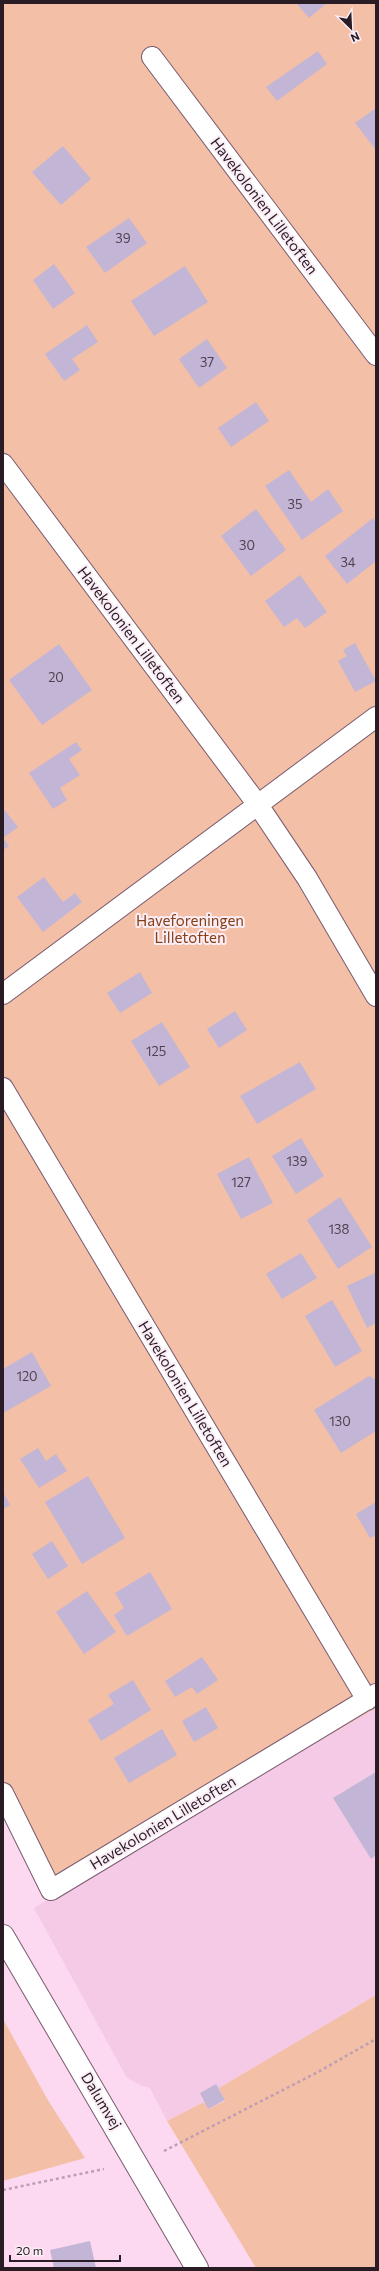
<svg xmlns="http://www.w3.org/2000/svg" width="379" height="2271" font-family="Commissioner,sans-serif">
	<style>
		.built { fill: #f4cae6 }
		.green { fill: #f3bfa6 }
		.building { fill: #c3b5d6 }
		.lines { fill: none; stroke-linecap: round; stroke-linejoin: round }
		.service-casing { stroke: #795b6f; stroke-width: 22 }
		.tertiary-casing { stroke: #795b6f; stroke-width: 24 }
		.path { stroke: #bb9fb2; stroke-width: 2.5; stroke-dasharray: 3 3; stroke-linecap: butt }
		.service { stroke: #fff; stroke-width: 20 }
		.tertiary { stroke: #fff; stroke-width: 22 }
		.labels { text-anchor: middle; stroke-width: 4; stroke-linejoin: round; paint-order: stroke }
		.number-label { font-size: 13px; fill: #504251 }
		.street-label { font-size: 15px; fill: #291c25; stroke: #fbedf6 }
		.park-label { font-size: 15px; fill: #863d12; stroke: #fbedf6 }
	</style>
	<rect width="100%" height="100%" fill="#fcd9f0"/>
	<path class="built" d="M376 1708V1995L219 2088 225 2100 208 2109 204 2102 167 2121 150 2088 140 2085 127 2078 34 1908Z"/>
	<path class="green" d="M3 3H376V1708L47 1900 3 1812Z
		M376 1995V2268H256L167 2121 204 2102 208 2109 225 2101 219 2088Z
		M3 2019 49 2102 85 2158 3 2181Z"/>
	<path class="building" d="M299 3H327L309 18 297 4Z
		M318 51 327 64 277 101 266 87Z
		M376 108V150L355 123Z
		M63 146 91 179 61 205 32 172Z
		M129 218 147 243 105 273 86 247Z
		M54 264 75 293 53 309 33 280Z
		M185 266 208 302 154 336 131 301Z
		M87 325 98 342 72 359 80 370 64 381 45 354Z
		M207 339 227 368 199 388 179 359Z
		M256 402 269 421 231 447 218 428Z
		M289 470 311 502 328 489 343 511 302 540 265 486Z
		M256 509 286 550 251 576 221 536Z
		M373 518 376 522V561L347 584 325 556Z
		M300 575 327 612 305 628 297 618 284 627 265 601Z
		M355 643 376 681 355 692 338 661 347 656 343 650Z
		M59 644 92 690 42 725 9 680Z
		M76 742 82 750 69 759 80 775 60 788 67 800 53 809 29 773Z
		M3 808 18 827 3 838 9 846 3 850Z
		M44 877 63 902 75 893 82 902 43 932 17 897Z
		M140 972 152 993 120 1013 107 993Z
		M235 1011 247 1030 219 1048 207 1029Z
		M162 1022 190 1067 159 1086 131 1041Z
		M300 1062 316 1089 257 1124 240 1096Z
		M301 1138 324 1176 296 1194 272 1156Z
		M249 1157 273 1203 241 1219 217 1174Z
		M340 1197 372 1247 338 1269 307 1220Z
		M301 1253 317 1278 282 1299 266 1274Z
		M375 1273 376 1323 367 1328 347 1286Z
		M332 1300 362 1351 335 1367 305 1316Z
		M32 1352 51 1386 3 1413V1369Z
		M369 1376 376 1380V1431L341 1453 314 1410Z
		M38 1448 46 1461 56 1454 67 1471 39 1488 20 1459Z
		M88 1476 125 1538 82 1564 45 1502Z
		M3 1492 10 1505 3 1509Z
		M376 1502V1535L370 1538 356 1514Z
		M52 1541 68 1566 48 1579 32 1554Z
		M150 1572 172 1609 127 1636 114 1615 124 1608 115 1593Z
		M87 1591 116 1632 84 1654 56 1612Z
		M202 1657 218 1680 197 1694 192 1687 175 1697 165 1681Z
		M133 1680 151 1710 101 1741 88 1720 114 1704 108 1695Z
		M206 1707 218 1728 194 1742 182 1721Z
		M162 1729 177 1755 129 1783 114 1758Z
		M376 1772V1855L371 1859 333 1798Z
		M216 2084 225 2100 208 2109 200 2093Z
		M90 2241 96 2268H54L50 2250Z"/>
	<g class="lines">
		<g class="service-casing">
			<path id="service" d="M152 57 376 355
				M3 464 258 805 307 878 376 996
				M3 994 376 717
				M3 1088 367 1700
				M3 1793 51 1890 376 1694"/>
		</g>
		<g class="tertiary-casing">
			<path id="tertiary" d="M3 1936 197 2268"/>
		</g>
		<path class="path" d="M164 2151 318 2072 376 2039
			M3 2190 104 2169"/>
		<use href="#service" class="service"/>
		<use href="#tertiary" class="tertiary"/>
	</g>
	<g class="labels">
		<g class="number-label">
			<text x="123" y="243">39</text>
			<text x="207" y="367">37</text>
			<text x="295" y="509">35</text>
			<text x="247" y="550">30</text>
			<text x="348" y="567">34</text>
			<text x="56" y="682">20</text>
			<text x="156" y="1056">125</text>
			<text x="297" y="1166">139</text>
			<text x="241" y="1187">127</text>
			<text x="339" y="1234">138</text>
			<text x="27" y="1381">120</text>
			<text x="340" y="1426">130</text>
		</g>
		<g class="street-label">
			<text transform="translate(264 206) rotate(53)" y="5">Havekolonien Lilletoften</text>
			<text transform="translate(131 635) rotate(53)" y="5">Havekolonien Lilletoften</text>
			<text transform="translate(185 1394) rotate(59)" y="5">Havekolonien Lilletoften</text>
			<text transform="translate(163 1823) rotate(-31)" y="5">Havekolonien Lilletoften</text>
			<text transform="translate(101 2101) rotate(59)" y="5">Dalumvej</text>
		</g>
		<g class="park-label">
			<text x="190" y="926">Haveforeningen<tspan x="190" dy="17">Lilletoften</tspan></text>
		</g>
	</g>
	<rect width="379" height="2271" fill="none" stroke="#291c25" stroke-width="8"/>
	<g transform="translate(351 28) rotate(156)" stroke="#fbedf6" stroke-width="3" paint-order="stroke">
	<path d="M0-3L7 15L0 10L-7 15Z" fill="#291c25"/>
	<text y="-6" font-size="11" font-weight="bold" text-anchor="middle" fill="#291c25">N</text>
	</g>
	<path d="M10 2255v6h110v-6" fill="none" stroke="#291c25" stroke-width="2"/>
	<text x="16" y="2255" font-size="12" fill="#291c25" stroke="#fbedf6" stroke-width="3" paint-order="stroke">20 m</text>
</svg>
